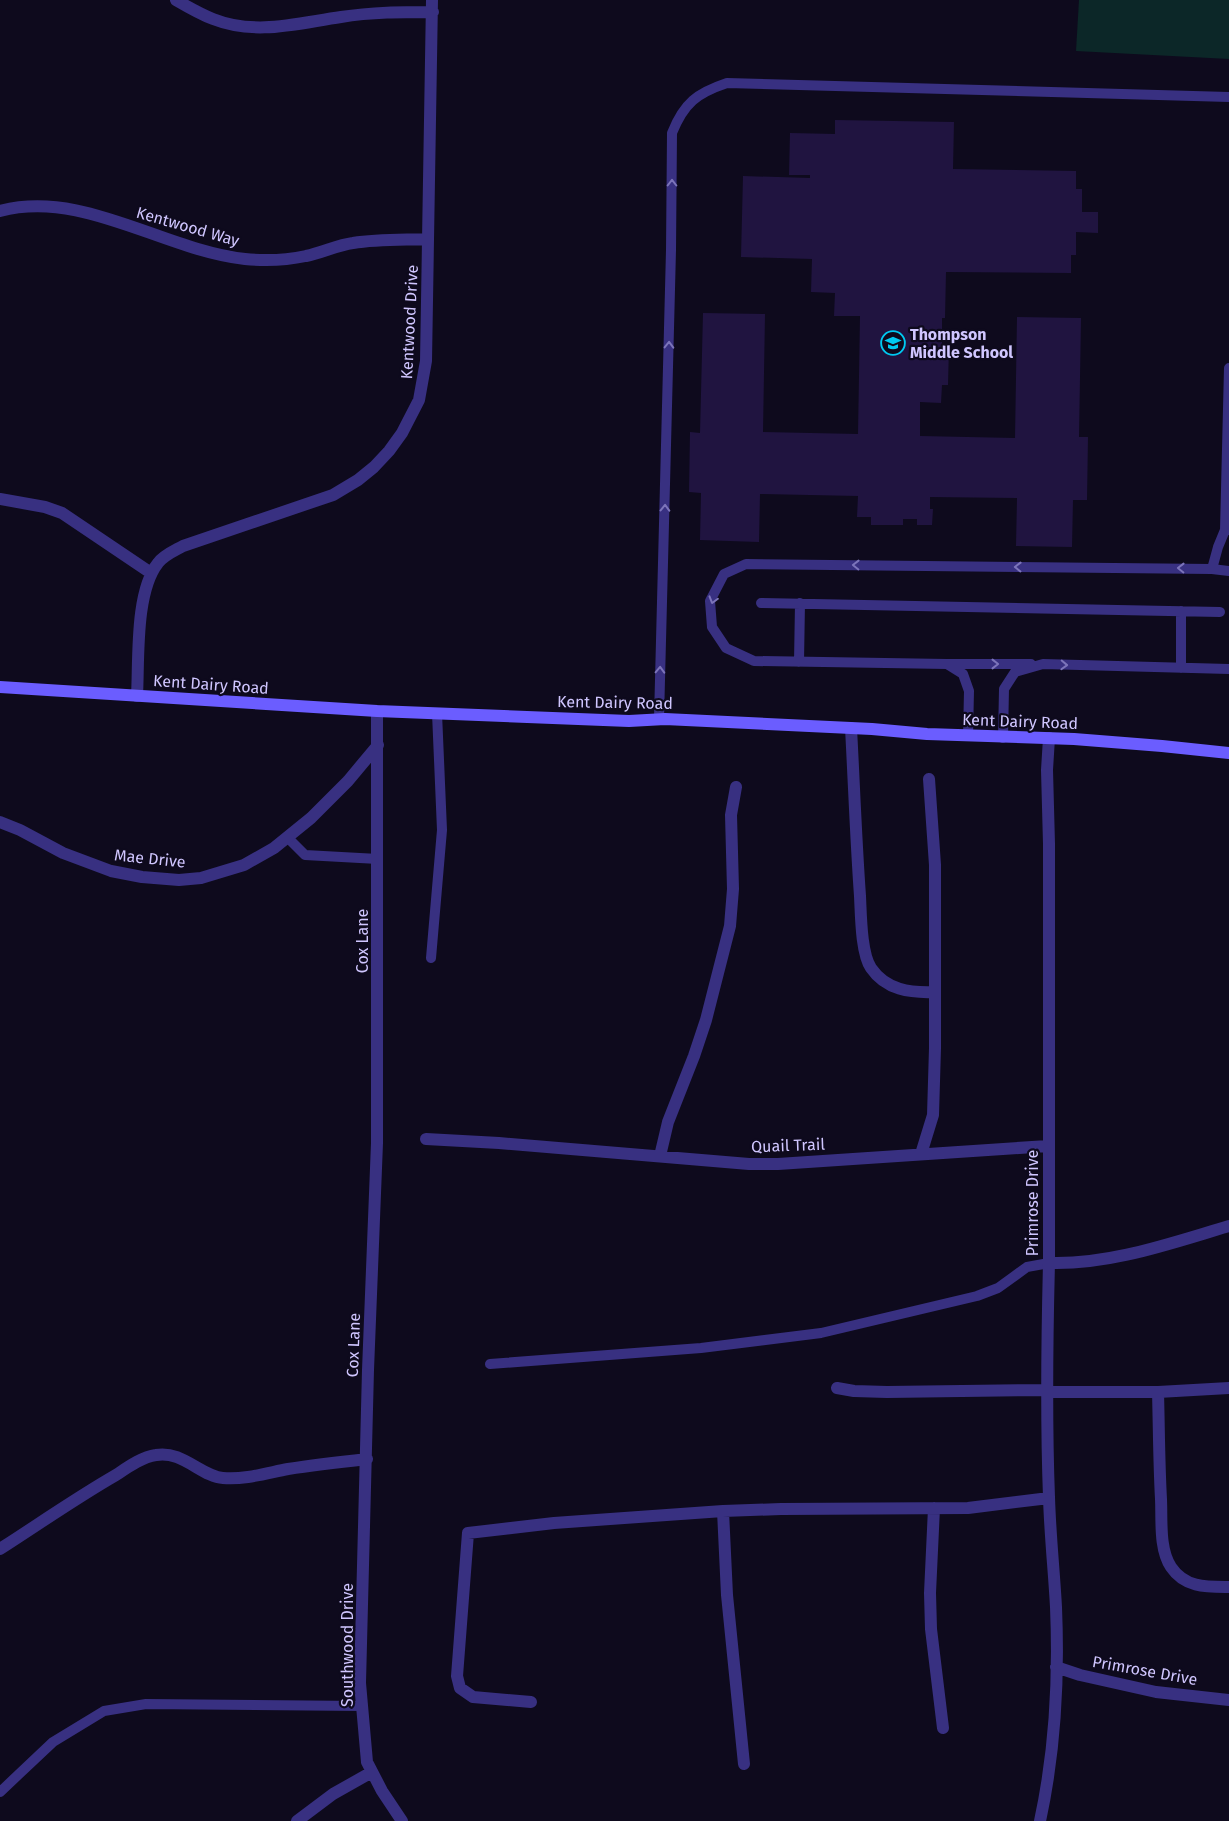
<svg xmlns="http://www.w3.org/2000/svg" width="1229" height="1821" font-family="'Fira Sans',sans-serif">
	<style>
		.green { fill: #0c2728 }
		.building { fill: #201440 }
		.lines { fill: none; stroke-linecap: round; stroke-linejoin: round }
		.lane { stroke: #383081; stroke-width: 10 }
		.street { stroke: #383081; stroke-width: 12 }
		.secondary { stroke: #6b5dff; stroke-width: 12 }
		.oneway { stroke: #7c74ba }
		.labels { text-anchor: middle; stroke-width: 4.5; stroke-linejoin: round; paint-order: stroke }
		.street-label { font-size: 16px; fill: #d0c6ff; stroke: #0e0a1d }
		.poi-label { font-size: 16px; font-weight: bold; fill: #d0c6ff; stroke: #0e0a1d; text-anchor: start }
	</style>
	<rect width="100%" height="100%" fill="#0e0a1d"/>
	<path class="green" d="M1079 0H1229V59L1076 51Z"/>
	<path class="building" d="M835 120 954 122 953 169 1076 171V189H1082V212H1098V233L1076 232V255H1071V273L946 272 945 318H942V346H949L948 385H942L941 403 920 402V436L1015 438 1017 317 1081 318 1079 437H1088L1087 500H1073L1072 547 1016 546 1017 498 930 497V509H933L932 525H917V519H903V525H871V517H857L858 496 760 494 759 542 700 540 701 493 689 492 690 432 700 433 703 313 765 314 763 432 858 434 860 316H834L835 293 811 292 812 259 741 257 743 176 810 178V175H789L790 133 835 134Z"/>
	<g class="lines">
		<path class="lane" d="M1229 368 1225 530H1229
			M1212 569 1218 547 1225 530
			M761 603 1220 612
			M1181 611V668
			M799 662 800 603
			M948 664H1031
			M659 719 671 250 672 133C684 103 697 93 727 83L1229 97
			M968 736 969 691 963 674 947 664 754 661 726 648 712 627 710 601 724 574 746 564 1212 569 1229 571
			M1003 738 1004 689 1015 672 1043 664 1229 669
			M287 837 305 855 378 859
			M431 958 442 830 437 713
			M490 1364 701 1348 821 1333 977 1296 998 1288 1027 1267 1049 1263
			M0 1792 53 1742 104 1711 146 1704 362 1706"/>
		<path class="street" d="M176 0C188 7 200 14 213 19 256 36 298 23 341 17 372 12 402 12 433 12
			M0 211C83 189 163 250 245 259 265 261 287 260 306 256 322 253 337 245 353 243 378 239 404 240 428 239
			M0 499 45 507 62 513 151 573
			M137 696C139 659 135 592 158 563 164 555 174 551 183 546L333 495 358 480 374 467 389 451 402 433 419 400 426 361 432 0
			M377 711V1143L368 1370 360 1683 367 1762 382 1791 402 1821
			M851 728C854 784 856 840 860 896 861 915 861 953 871 968 886 990 910 993 935 992
			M0 822 20 830 63 853 111 871 142 877 179 880 201 878 244 865 274 848 311 818 348 781 378 745
			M426 1139 499 1143 749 1164H778L1048 1146
			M921 1154 933 1115 935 1048V865L929 779
			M660 1156 668 1122 694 1056 706 1020 730 926 733 889 731 815 736 787
			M1049 1263C1110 1265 1171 1243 1229 1226
			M837 1388 854 1391 887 1392 1042 1390 1048 1392H1158L1229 1388
			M1158 1392C1159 1428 1159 1464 1161 1499 1162 1520 1159 1549 1171 1567 1185 1588 1207 1587 1229 1587
			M934 1508 930 1593 931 1629 943 1728
			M723 1511 727 1595 744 1764
			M0 1549C39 1524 76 1498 116 1475 128 1467 142 1457 156 1455 182 1450 202 1477 223 1478 244 1480 267 1473 288 1469 314 1465 340 1462 367 1459
			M1056 1667 1080 1675 1156 1692 1229 1700
			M531 1702 473 1697 460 1688 457 1676 468 1533 554 1523 723 1511 781 1509 968 1508 1049 1498
			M297 1821 333 1794 372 1772
			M1040 1821C1055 1752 1059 1678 1056 1607 1054 1570 1050 1534 1049 1497 1046 1419 1047 1341 1049 1263V844L1047 770 1049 738"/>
		<path class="secondary" d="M0 687 377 711 629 721 665 719 872 729 927 734 1074 739 1162 746 1229 753"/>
	</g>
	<defs><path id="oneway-chevron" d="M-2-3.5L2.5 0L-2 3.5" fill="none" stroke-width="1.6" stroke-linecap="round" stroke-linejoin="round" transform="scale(1.25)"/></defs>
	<g class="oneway">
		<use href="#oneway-chevron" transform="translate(672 183) rotate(-90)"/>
		<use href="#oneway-chevron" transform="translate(669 345) rotate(-89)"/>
		<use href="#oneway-chevron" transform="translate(665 508) rotate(-89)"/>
		<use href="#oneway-chevron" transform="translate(856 565) rotate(-179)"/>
		<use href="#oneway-chevron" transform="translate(1018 567) rotate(-179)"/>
		<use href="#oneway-chevron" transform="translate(1181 568) rotate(-179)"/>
		<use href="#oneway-chevron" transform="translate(713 600) rotate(106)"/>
		<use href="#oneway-chevron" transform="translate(995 664)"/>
		<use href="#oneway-chevron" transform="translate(1064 665) rotate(2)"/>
		<use href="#oneway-chevron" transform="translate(660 670) rotate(-88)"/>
	</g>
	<defs>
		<g id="school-ring" transform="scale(1.25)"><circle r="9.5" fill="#0e0a1d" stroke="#00c9f1" stroke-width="1.5"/><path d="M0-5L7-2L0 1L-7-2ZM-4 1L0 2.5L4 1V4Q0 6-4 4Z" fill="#00c9f1"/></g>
	</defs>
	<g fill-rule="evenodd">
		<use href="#school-ring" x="893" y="343"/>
	</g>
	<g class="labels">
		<g class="street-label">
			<text transform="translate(188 226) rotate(16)" y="6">Kentwood Way</text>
			<text transform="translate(409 322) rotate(-87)" y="6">Kentwood Drive</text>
			<text transform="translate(211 684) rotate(4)" y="6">Kent Dairy Road</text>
			<text transform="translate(615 702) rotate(1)" y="6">Kent Dairy Road</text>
			<text transform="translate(1020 721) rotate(2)" y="6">Kent Dairy Road</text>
			<text transform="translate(150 858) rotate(6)" y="6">Mae Drive</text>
			<text transform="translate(362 941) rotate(-90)" y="6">Cox Lane</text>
			<text transform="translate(788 1145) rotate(-2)" y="6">Quail Trail</text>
			<text transform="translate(1032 1203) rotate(-90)" y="6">Primrose Drive</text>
			<text transform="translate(353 1345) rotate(-88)" y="6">Cox Lane</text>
			<text transform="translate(347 1645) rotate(-90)" y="6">Southwood Drive</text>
			<text transform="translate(1145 1670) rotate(10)" y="6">Primrose Drive</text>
		</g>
		<g class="poi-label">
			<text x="910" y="340">Thompson<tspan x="910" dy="18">Middle School</tspan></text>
		</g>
	</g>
</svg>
